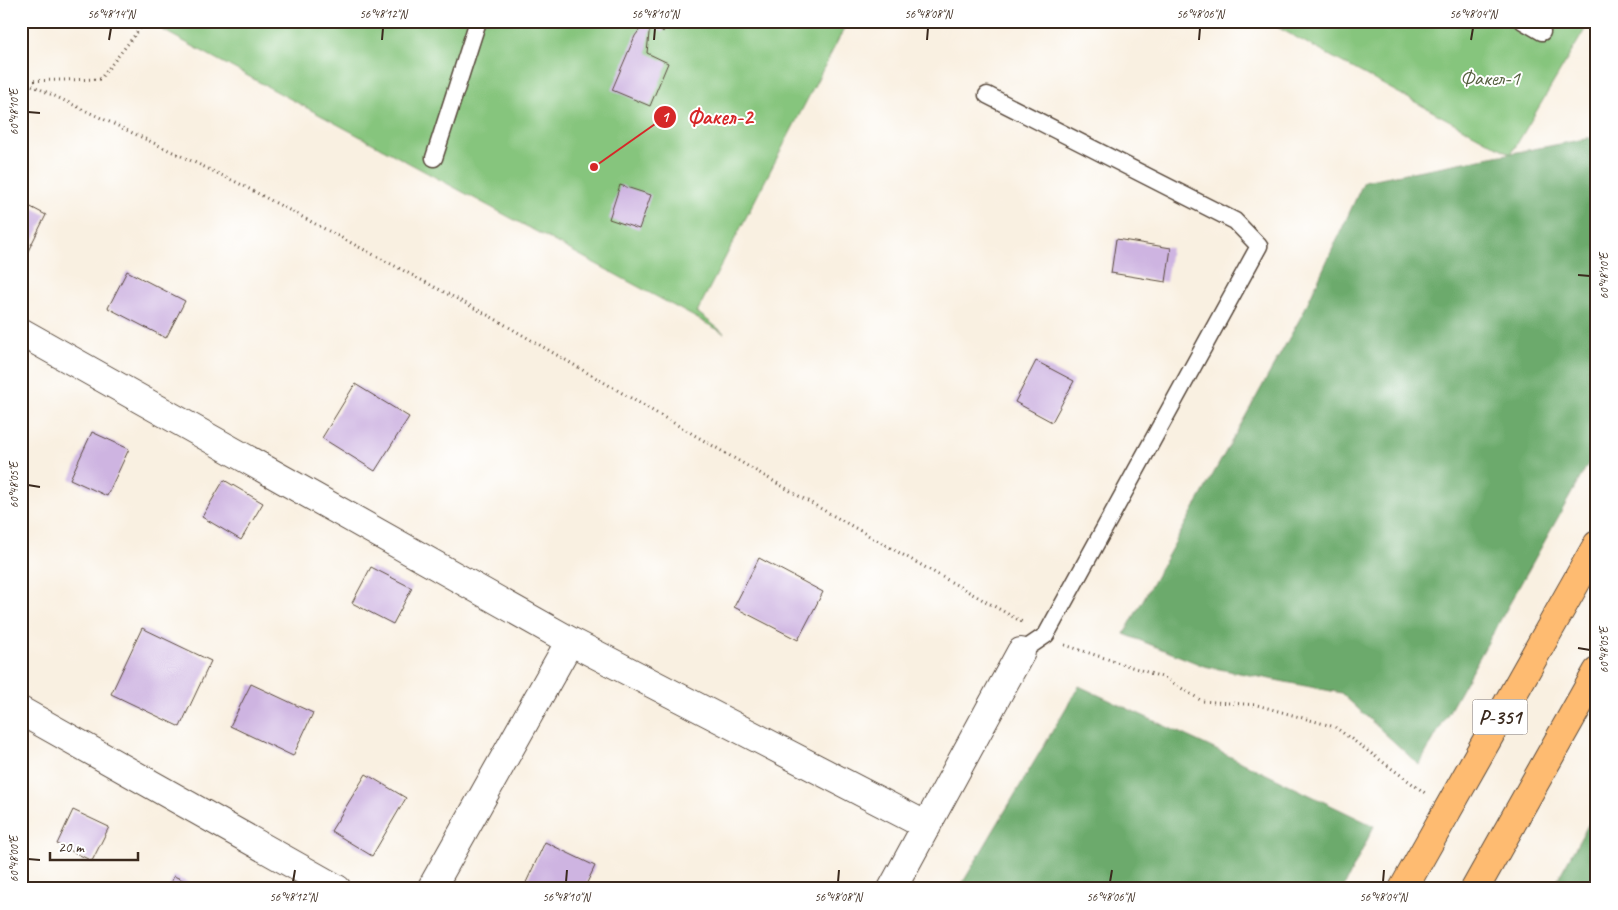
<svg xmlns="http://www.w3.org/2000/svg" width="1618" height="910" font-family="Caveat,sans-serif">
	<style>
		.green { fill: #86c57d; stroke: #60784e }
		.forest { fill: #6caa6c; stroke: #546a45 }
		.building { fill: #ceb4e1 }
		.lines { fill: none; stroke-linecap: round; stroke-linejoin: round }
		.service-casing { stroke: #58483b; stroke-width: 19 }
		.minor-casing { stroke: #58483b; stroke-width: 30 }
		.trunk-casing { stroke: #58483b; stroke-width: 30 }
		.path { stroke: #58483b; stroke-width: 3; stroke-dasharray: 1 4; stroke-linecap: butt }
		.service { stroke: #fff; stroke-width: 16 }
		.minor { stroke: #fff; stroke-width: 28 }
		.trunk { stroke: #febb71; stroke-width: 28 }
		.ticks { fill: none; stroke: #3b2a1e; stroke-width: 2 }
		.labels { text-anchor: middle; stroke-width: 4; stroke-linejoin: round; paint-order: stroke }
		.shield { fill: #fff; stroke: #766a62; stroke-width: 1 }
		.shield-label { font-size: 20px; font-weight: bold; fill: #3b2a1e }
		.park-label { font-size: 21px; fill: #55603f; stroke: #fff }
		.leader { fill: none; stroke: #d62828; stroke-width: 2 }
		.callout-dot { fill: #d62828; stroke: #fff; stroke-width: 2 }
		.mark-label { font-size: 15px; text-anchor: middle; font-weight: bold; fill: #fff }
		.callout-label { font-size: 22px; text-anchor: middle; font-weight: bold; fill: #d62828; stroke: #fff; stroke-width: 4; stroke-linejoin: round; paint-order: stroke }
		.neatline { fill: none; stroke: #3b2a1e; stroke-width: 2 }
		.ticks-label { font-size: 12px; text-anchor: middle; fill: #3b2a1e }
	</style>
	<rect width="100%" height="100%" fill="#fff"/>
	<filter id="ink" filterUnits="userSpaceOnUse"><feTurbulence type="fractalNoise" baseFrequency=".02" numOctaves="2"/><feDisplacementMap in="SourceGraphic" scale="10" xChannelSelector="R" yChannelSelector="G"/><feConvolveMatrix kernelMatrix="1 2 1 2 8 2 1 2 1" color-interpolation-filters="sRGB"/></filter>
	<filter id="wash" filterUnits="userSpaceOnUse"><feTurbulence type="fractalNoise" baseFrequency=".0096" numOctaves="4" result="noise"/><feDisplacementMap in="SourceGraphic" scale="20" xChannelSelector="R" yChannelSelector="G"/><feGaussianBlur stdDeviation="1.12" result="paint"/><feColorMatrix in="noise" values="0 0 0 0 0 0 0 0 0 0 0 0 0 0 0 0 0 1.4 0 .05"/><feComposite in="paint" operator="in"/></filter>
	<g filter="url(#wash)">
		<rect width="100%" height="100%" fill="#f9f0e1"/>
		<path class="green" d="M146 21H848L697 312 724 333Z
			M1266 21H1590L1511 154Z"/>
		<path class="forest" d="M1597 137V448L1419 765 1341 693 1204 666 1124 634 1302 315 1364 181Z
			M1079 686 1208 746 1374 826 1343 889H959Z
			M1597 809V889H1552Z"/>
		<g id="blocks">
			<path class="building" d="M643 21H668L663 32 653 27 649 33 647 53 668 63 650 106 612 90 635 36 643 25Z
				M620 185 651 195 639 229 609 219Z
				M21 202 46 215 24 259 21 258Z
				M1116 239 1171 248 1166 282 1111 273Z
				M127 271 185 301 166 338 108 308Z
				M1036 361 1074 381 1052 422 1015 402Z
				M355 384 409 417 375 471 322 438Z
				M92 432 129 449 107 496 70 479Z
				M224 480 263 503 241 540 202 517Z
				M759 558 823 592 798 640 734 607Z
				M371 567 412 588 393 624 352 603Z
				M142 628 211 661 180 727 111 694Z
				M251 684 313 713 293 756 230 726Z
				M366 774 406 798 372 856 331 831Z
				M73 810 109 827 92 861 57 844Z
				M545 842 595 866 584 889H523Z
				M174 876 202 889H168Z"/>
		</g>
	</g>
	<g filter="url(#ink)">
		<use href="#blocks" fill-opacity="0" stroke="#58483b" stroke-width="1"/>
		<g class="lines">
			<g class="service-casing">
				<path id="service" d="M1523 21 1542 32
					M987 95 1235 221 1259 246 1046 635 1021 652
					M434 158 478 21"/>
			</g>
			<g class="minor-casing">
				<path id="minor" d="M21 332 570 641 927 826
					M21 711 337 889
					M431 889 570 641
					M892 889 1021 652"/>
			</g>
			<g class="trunk-casing">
				<path id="trunk" d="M1403 889 1597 545
					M1475 889 1597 672"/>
			</g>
			<path class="path" d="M23 81 238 183 495 319 818 507 1024 623
				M24 81 100 79 146 21
				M1065 645 1165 678 1202 701 1257 705 1335 727 1425 793"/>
			<use href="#service" class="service"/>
			<use href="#minor" class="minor"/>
			<use href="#trunk" class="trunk"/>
		</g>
	</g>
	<path class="ticks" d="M109 40 111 28M382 40 383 28M654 40 655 28M927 40 928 28M1199 40 1200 28M1471 40 1473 28M28 112 40 113M1578 275 1590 276M28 485 40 487M1578 648 1590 650M28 859 40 860M293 882 295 870M566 882 567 870M838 882 839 870M1110 882 1112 870M1383 882 1384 870"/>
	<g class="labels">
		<rect class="shield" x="1472.5" y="699.5" width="55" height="35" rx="4"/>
		<g class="shield-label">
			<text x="1500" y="724">Р-351</text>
		</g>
		<g class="park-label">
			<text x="1490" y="85">Факел-1</text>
		</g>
	</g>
	<path class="leader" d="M594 167L665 117"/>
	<g class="callout-dot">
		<circle cx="594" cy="167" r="5"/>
		<circle cx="665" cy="117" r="12"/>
	</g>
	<g class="mark-label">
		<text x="665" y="122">1</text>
	</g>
	<g class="callout-label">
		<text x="720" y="124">Факел-2</text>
	</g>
	<rect width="1618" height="910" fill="none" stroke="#fff" stroke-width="55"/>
	<path d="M50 852v8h88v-8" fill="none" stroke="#3b2a1e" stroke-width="2.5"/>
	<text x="58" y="852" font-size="15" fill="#3b2a1e" stroke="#ffffff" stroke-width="4" paint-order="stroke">20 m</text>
	<rect x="28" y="28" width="1562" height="854" class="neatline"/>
	<g class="ticks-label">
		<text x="111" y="18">56°48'14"N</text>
		<text x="383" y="18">56°48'12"N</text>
		<text x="655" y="18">56°48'10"N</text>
		<text x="928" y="18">56°48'08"N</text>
		<text x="1200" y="18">56°48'06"N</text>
		<text x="1473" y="18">56°48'04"N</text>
		<text transform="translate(14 112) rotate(-90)" y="4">60°48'10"E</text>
		<text transform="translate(1604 276) rotate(-90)" y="4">60°48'10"E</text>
		<text transform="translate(14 485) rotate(-90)" y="4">60°48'05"E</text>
		<text transform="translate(1604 650) rotate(-90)" y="4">60°48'05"E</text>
		<text transform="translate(14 859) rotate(-90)" y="4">60°48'00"E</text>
		<text x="293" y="901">56°48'12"N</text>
		<text x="566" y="901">56°48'10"N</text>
		<text x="838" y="901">56°48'08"N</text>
		<text x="1110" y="901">56°48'06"N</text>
		<text x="1383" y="901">56°48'04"N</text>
	</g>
</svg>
